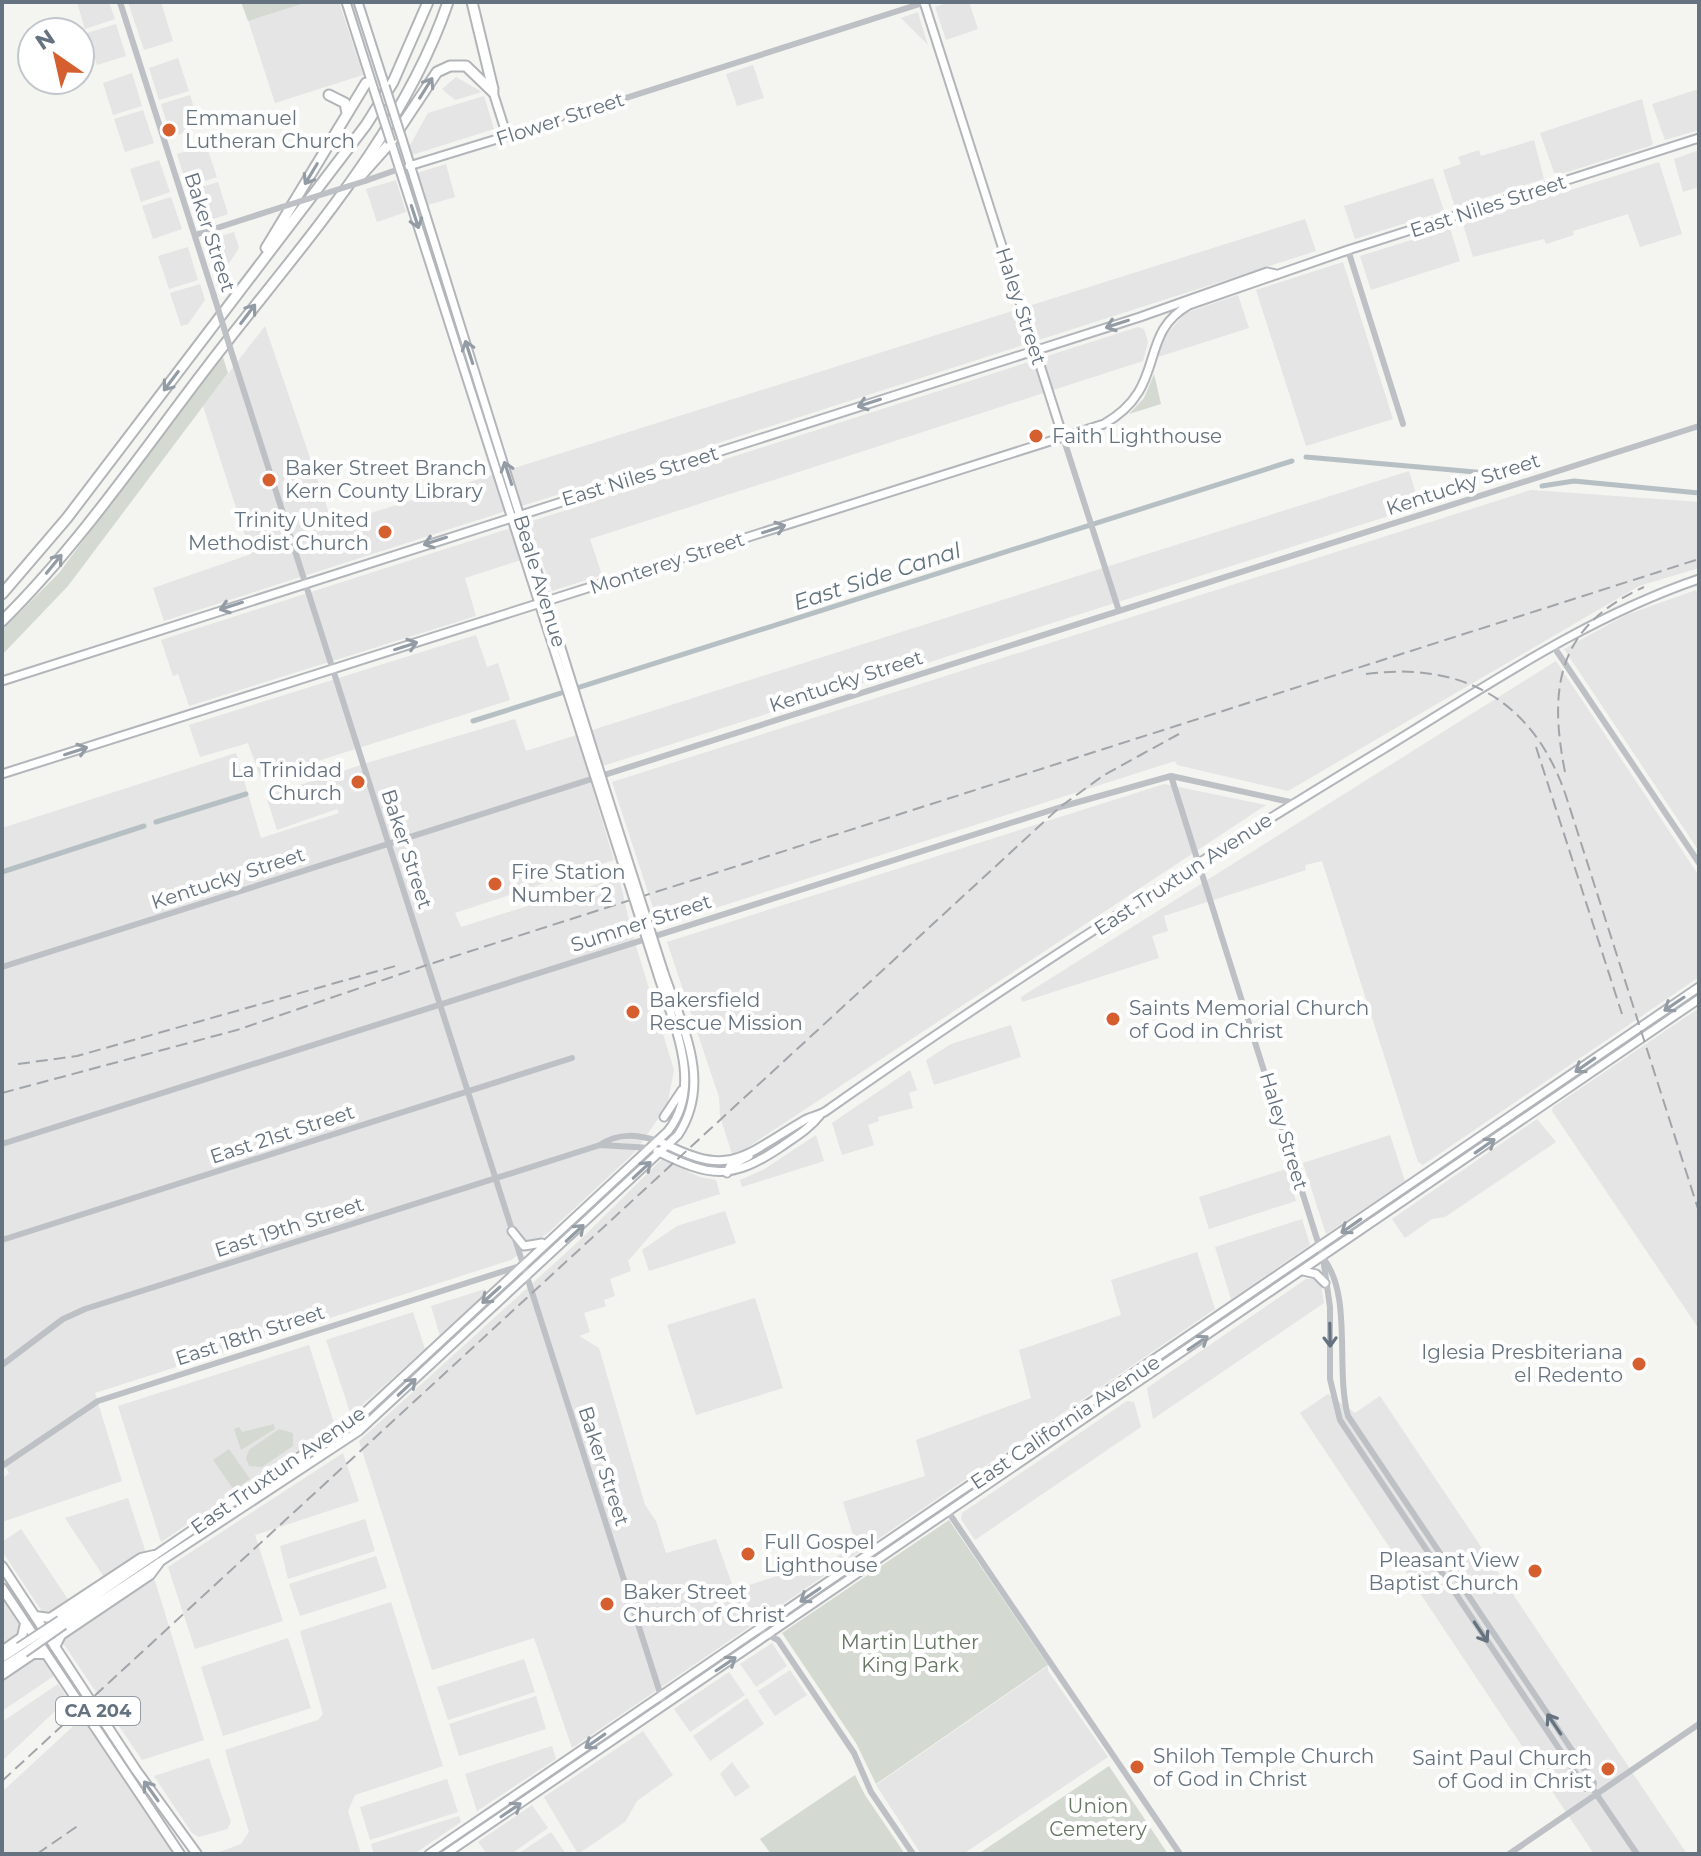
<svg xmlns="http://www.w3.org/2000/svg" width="1701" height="1856" font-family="Montserrat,sans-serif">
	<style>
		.built { fill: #e4e5e4 }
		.green { fill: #d4dad2 }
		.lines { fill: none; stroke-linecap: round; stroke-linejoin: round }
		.canal { stroke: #b6c0c4; stroke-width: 5 }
		.secondary-casing { stroke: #b2b6ba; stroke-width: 11 }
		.primary-casing { stroke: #b1b4b8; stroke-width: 11 }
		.trunk-casing { stroke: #b2b5b8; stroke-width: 12 }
		.motorway-casing { stroke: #b2b5b8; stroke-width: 13 }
		.tertiary { stroke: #bdc0c4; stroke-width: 6 }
		.secondary { stroke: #fff; stroke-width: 7 }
		.primary { stroke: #fff; stroke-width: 7 }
		.trunk { stroke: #fff; stroke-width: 8 }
		.motorway { stroke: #fff; stroke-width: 9 }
		.rail { stroke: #a1a5aa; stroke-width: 2; stroke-dasharray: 12 6; stroke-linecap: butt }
		.secondary-bridge-casing { stroke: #b2b6ba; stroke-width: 11; stroke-linecap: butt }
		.tertiary-bridge { stroke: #bdc0c4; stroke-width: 6 }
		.secondary-bridge { stroke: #fff; stroke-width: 7 }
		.oneway { stroke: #939ca5 }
		.oneway2 { stroke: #65727f }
		.poi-dot { fill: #d55f2f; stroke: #fff; stroke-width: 3 }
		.labels { text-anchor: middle; stroke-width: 8; stroke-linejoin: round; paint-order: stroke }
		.shield { fill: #fff; stroke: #939ca5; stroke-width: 2 }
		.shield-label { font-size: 18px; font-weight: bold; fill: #65727f }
		.poi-label { font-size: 20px; fill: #65727f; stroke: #fff; text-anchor: start }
		.street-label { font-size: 20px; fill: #65727f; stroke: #fff }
		.park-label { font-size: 20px; fill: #667763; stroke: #fff }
		.water-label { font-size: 22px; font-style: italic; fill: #61737c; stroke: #fff }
	</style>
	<rect width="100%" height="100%" fill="#f4f4f0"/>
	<path class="built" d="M77 2H109L115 19 85 29Z
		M128 2H161L173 41 144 50Z
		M303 2H339L363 75 275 103 248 20Z
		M950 2H969L978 29 946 40 935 7Z
		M918 12 921 23 928 45 901 18Z
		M116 24 126 56 97 65 87 33Z
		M178 58 189 91 159 100 149 68Z
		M753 65 764 98 737 106 726 74Z
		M132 73 142 106 113 115 103 83Z
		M456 77 482 92 455 100 442 89Z
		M1699 89V130L1665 140 1652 104Z
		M190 95 200 127 171 137 161 104Z
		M484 96 494 129 412 155 409 147 428 113Z
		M1642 99 1653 145 1558 175 1554 172 1540 133Z
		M143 110 154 143 125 152 114 119Z
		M1534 140 1544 179 1455 207 1443 170 1461 164 1458 157 1479 150 1481 156Z
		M206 145 217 177 187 187 177 154Z
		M1699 150V187L1683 192 1674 159Z
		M159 160 170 192 141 202 130 169Z
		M1659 162 1682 234 1640 247 1628 214 1573 231 1574 235 1546 244 1544 239 1473 257 1463 224Z
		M446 164 455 197 428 205 417 173Z
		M1433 178 1444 211 1355 239 1344 206Z
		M396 180 406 212 377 222 366 189Z
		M218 182 228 214 199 224 189 191Z
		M171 197 182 229 153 239 142 206Z
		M1305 219 1316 251 164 621 153 588 251 554 203 406 265 326 333 525Z
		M1450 228 1460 261 1371 290 1360 256Z
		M234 232 239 248 224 271 216 274 205 241Z
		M188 247 198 280 169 289 158 256Z
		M1343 262 1393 419 1306 446 1256 290Z
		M200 284 205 300 188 324 181 326 170 293Z
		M1238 295 1249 328 1158 357 1160 342 1185 313Z
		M1138 327 1144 329 1148 342 1143 361 590 539 602 575 552 591 540 554 465 578 476 616 189 706 178 674 173 676 161 640Z
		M1409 471 1420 506 587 771 614 860 455 913 461 927 619 877 632 933 674 1070 667 1106 634 1153 549 1232 511 1260 95 1393 122 1481 2 1522V1479L9 1473 2 1461V828L236 753 261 838 339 813 337 809 277 830 266 796 370 762 515 719 526 751Z
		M1531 490 1699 502V568L1639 586 1288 791 1177 765 1175 761 659 926 612 782Z
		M1696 590 1699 595V851L1564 649 1626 615Z
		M476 635 487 667 498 663 510 700 261 779 248 743 200 757 189 725Z
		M1556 661 1699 876V977L1423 1165 1418 1162 1322 861 1305 865 1306 870 1164 916 1168 931 1152 936 1159 958 1022 1002 1021 997Z
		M1164 784 1266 805 742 1151 732 1154 720 1116 719 1097 667 942Z
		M1699 1008V1329L1552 1111 1553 1107Z
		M1011 1025 1021 1057 934 1085 926 1060 951 1044Z
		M910 1070 917 1090 909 1093 913 1108 878 1117 879 1121 868 1125 874 1145 842 1155 832 1123Z
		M1537 1119 1556 1142 1445 1217 1432 1219 1405 1238 1392 1219Z
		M816 1135 824 1161 742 1187 740 1180 763 1170Z
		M1390 1135 1405 1181 1326 1234 1303 1163Z
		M662 1159 700 1177 716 1180 720 1194 673 1209 628 1261 631 1271 610 1279 615 1296 604 1300 606 1306 584 1313 590 1332 579 1336 599 1348 645 1505 656 1521 666 1553 716 1539 734 1590 836 1557 856 1545 843 1502 925 1476 916 1440 1031 1398 1019 1350 1121 1315 1111 1280 1197 1252 1215 1309 572 1748 534 1638 432 1670 359 1441 581 1239Z
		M1286 1169 1296 1201 1209 1229 1199 1197Z
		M725 1211 736 1243 649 1271 642 1250 677 1226Z
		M1302 1219 1310 1245 1231 1299 1215 1247Z
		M1306 1279H1314L1321 1284 1324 1303 1153 1419 1147 1388Z
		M485 1289 487 1293 440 1336 431 1306Z
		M755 1298 783 1388 696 1415 667 1325Z
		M413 1312 425 1349 351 1415 326 1340Z
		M309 1345 335 1426 161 1542 118 1406Z
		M1328 1394 1355 1413 1380 1396 1687 1854H1594L1300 1413Z
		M1127 1401 1134 1402 1141 1427 975 1540 961 1519 962 1513Z
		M343 1453 359 1501 255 1535 283 1621 195 1649 168 1567Z
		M128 1498 146 1553 106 1580 65 1518Z
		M365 1519 375 1551 288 1579 280 1546Z
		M21 1529 69 1601 49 1614 43 1613 2 1551V1542Z
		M376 1556 387 1588 300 1616 289 1584Z
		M152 1579 155 1581 204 1740 142 1760 63 1643 68 1635Z
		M2 1598 54 1676 2 1711Z
		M391 1602 443 1766 355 1795 348 1811 361 1854H214L241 1844 249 1832 225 1750 318 1720 323 1714 300 1631Z
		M288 1638 311 1708 223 1736 201 1667Z
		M772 1643 787 1666 756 1687 740 1664Z
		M524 1659 535 1692 448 1720 437 1687Z
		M1048 1666V1671L1108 1757 963 1854H921L876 1785Z
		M790 1670 807 1695 775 1716 758 1691Z
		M729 1672 745 1695 690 1732 674 1709Z
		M58 1684 68 1699 2 1761V1722Z
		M536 1696 546 1729 459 1756 449 1724Z
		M747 1698 764 1724 710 1761 693 1736Z
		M82 1718 173 1854H2V1792Z
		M643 1731 673 1775 637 1801 625 1822 578 1854 544 1797Z
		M552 1746 556 1759 477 1811 465 1774Z
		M209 1758 231 1822 227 1829 199 1837 192 1833 154 1776Z
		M732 1762 750 1787 735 1797 720 1774Z
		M447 1779 458 1812 370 1840 360 1807Z
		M532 1805 548 1828 511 1854H487L478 1842Z
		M459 1816 461 1822 414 1854H374L371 1844Z
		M551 1832 566 1854H518Z"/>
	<path class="green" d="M241 2H307L248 21Z
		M222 354 228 373 68 586 2 655V630L59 573Z
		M1154 374 1161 404 1129 414 1144 398Z
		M274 1424 275 1429 241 1450 234 1429 239 1427 242 1432Z
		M279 1429 293 1433V1446L262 1467 249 1466 246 1458 249 1450Z
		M229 1449 250 1479 234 1490 213 1460Z
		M949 1520 1048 1665 876 1784 856 1743 782 1633Z
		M1109 1766 1168 1854H978Z
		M855 1775 865 1795 905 1854H771L760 1839Z"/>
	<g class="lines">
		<path class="canal" d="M1306 457 1498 474 1526 471
			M1542 486 1574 481 1699 493
			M473 721 1292 461
			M156 822 246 794
			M2 872 144 826"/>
		<g class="secondary-casing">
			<path id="secondary" d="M346 2 374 90
				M358 2 385 86
				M924 2 1063 437
				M402 139 597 763
				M391 142 591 765
				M409 166 507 136 493 92
				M2 681 1140 317 1267 272 1276 274
				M2 774 1104 424C1169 387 1136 335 1189 305L1348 250 1699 138
				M664 1117 682 1090
				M659 1141C730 1178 740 1158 803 1121 810 1116 819 1116 826 1111 1006 984 1192 865 1380 751 1482 689 1584 618 1699 579
				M657 1151C710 1177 730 1181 781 1147 795 1137 809 1129 820 1115
				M727 1173 730 1166 749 1156
				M512 1231 524 1246 542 1243
				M1303 1271 1316 1274 1325 1283
				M60 1620 365 1412 668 1131C704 1085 673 1024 658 975
				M64 1625 359 1431 678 1135C713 1082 682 1026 664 973
				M2 1658 19 1647
				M2 1667 24 1653"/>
		</g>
		<g class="primary-casing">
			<path id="primary" d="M429 1854 1699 987
				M446 1854 1699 999"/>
		</g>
		<g class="trunk-casing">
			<path id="trunk" d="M2 1566 136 1770 197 1854
				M2 1588 180 1854
				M35 1616 50 1618 141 1558 154 1555
				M55 1647 61 1635 150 1575 159 1563
				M2 1651 22 1637 25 1623
				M2 1675 33 1654H46"/>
		</g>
		<g class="motorway-casing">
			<path id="motorway" d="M472 2 493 89
				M329 95 345 103 347 113
				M358 179 390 143 437 72 450 66H466L493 92
				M266 248 366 83
				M2 594 67 518 366 125 393 82 428 2
				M2 621C79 545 142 452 208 366 294 253 402 138 448 2"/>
		</g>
		<path class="tertiary" d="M120 2 214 296
			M507 136 926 2
			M365 181 399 169
			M195 235 282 207
			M1348 250 1403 424
			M233 357 662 1699
			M1063 437 1119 611
			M1554 647 1699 863
			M1171 776 1323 1258C1353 1295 1335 1369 1348 1416L1594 1783 1593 1789 1637 1854
			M2 967 1699 426
			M2 1144 1064 806 1171 776 1295 803
			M600 1145 651 1148
			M2 1240 572 1058
			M1323 1258 1330 1307V1379L1340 1420 1586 1789H1593
			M2 1365 63 1319 85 1309 600 1145C619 1132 637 1135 659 1141
			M2 1466 98 1401 523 1265
			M949 1513 1180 1854
			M758 1630 778 1640 854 1753 871 1792 913 1854
			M1509 1854 1699 1724"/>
		<use href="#secondary" class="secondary"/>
		<use href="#primary" class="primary"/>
		<use href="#trunk" class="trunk"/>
		<use href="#motorway" class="motorway"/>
		<path class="rail" d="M1366 674C1463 661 1534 701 1566 796L1699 1212
			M1536 747 1622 1014
			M1565 772C1548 686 1558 626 1644 587
			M18 1064 77 1056 399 965
			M2 1093 237 1030 427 965 1699 559
			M2 1781 1060 807 1104 775 1179 734
			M37 1854 79 1825"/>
		<g class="secondary-bridge-casing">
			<path id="secondary-bridge" d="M385 86 402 139
				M374 90 391 142
				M597 763 664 973
				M591 765 658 975
				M19 1647 60 1620
				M24 1653 64 1625"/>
		</g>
		<path class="tertiary-bridge" d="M282 207 365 181
			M214 296 233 357"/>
		<use href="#secondary-bridge" class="secondary-bridge"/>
	</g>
	<defs><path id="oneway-shaft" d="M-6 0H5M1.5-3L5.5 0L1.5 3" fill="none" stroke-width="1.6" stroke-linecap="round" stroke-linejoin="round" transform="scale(2)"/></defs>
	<g class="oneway">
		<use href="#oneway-shaft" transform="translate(426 88) rotate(-58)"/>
		<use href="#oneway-shaft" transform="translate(311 174) rotate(121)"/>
		<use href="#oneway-shaft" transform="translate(415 217) rotate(72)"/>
		<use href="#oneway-shaft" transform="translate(248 314) rotate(-53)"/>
		<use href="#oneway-shaft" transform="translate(1117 324) rotate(162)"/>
		<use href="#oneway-shaft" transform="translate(469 352) rotate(-108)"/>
		<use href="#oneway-shaft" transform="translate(171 381) rotate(127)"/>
		<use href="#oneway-shaft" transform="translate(869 403) rotate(162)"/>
		<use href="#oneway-shaft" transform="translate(508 473) rotate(-108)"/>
		<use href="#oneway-shaft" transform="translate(774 529) rotate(-18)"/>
		<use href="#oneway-shaft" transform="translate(435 541) rotate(162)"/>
		<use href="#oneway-shaft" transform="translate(54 564) rotate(-51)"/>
		<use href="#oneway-shaft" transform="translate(231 606) rotate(162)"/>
		<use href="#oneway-shaft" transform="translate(406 646) rotate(-18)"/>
		<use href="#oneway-shaft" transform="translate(76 751) rotate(-18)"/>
		<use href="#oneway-shaft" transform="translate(1674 1004) rotate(146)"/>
		<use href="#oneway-shaft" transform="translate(1585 1065) rotate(145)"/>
		<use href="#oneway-shaft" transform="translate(1485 1146) rotate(-35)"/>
		<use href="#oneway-shaft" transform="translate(642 1170) rotate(-43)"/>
		<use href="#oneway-shaft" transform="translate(1351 1226) rotate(145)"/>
		<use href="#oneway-shaft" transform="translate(575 1233) rotate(-43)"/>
		<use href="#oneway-shaft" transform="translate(491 1295) rotate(138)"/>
		<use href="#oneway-shaft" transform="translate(1198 1343) rotate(-34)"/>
		<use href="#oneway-shaft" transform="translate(407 1387) rotate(-43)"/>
		<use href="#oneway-shaft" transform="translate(810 1595) rotate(146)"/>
		<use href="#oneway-shaft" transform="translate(726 1664) rotate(-34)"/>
		<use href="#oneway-shaft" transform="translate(595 1741) rotate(145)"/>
		<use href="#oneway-shaft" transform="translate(151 1791) rotate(-126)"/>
		<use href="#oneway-shaft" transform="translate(511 1810) rotate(-34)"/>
	</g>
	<g class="oneway2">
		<use href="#oneway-shaft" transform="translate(1330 1335) rotate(89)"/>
		<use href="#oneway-shaft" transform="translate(1481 1632) rotate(56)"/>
		<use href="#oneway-shaft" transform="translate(1554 1724) rotate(-124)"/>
	</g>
	<g class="poi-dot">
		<circle cx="169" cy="130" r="8"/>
		<circle cx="1036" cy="436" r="8"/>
		<circle cx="269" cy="480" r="8"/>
		<circle cx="385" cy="532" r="8"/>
		<circle cx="358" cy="782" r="8"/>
		<circle cx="495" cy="884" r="8"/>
		<circle cx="633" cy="1012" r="8"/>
		<circle cx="1113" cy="1019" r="8"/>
		<circle cx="1639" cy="1364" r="8"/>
		<circle cx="748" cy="1554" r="8"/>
		<circle cx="1535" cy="1571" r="8"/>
		<circle cx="607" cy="1604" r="8"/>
		<circle cx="1137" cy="1767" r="8"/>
		<circle cx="1608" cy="1769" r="8"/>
	</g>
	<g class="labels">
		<rect class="shield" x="56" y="1697" width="84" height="28" rx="6"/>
		<g class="shield-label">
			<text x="98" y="1717">CA 204</text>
		</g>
		<g class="poi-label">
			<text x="185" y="125">Emmanuel<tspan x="185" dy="23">Lutheran Church</tspan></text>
			<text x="1052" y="443">Faith Lighthouse</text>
			<text x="285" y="475">Baker Street Branch<tspan x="285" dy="23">Kern County Library</tspan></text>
			<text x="369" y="527" text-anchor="end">Trinity United<tspan x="369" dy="23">Methodist Church</tspan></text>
			<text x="342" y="777" text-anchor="end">La Trinidad<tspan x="342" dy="23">Church</tspan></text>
			<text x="511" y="879">Fire Station<tspan x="511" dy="23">Number 2</tspan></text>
			<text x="649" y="1007">Bakersfield<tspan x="649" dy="23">Rescue Mission</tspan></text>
			<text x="1129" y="1015">Saints Memorial Church<tspan x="1129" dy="23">of God in Christ</tspan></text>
			<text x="1623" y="1359" text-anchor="end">Iglesia Presbiteriana<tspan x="1623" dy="23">el Redento</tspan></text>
			<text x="764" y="1549">Full Gospel<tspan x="764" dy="23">Lighthouse</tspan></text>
			<text x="1519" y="1567" text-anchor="end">Pleasant View<tspan x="1519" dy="23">Baptist Church</tspan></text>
			<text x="623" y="1599">Baker Street<tspan x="623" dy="23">Church of Christ</tspan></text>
			<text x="1153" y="1763">Shiloh Temple Church<tspan x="1153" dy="23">of God in Christ</tspan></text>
			<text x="1592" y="1765" text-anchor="end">Saint Paul Church<tspan x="1592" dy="23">of God in Christ</tspan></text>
		</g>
		<g class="street-label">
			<text transform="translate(560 119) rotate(-18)" y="7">Flower Street</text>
			<text transform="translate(1488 206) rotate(-18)" y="7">East Niles Street</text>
			<text transform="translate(210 232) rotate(72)" y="7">Baker Street</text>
			<text transform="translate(1021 306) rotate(72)" y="7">Haley Street</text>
			<text transform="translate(640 476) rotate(-17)" y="7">East Niles Street</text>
			<text transform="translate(1463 484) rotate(-18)" y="7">Kentucky Street</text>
			<text transform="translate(667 563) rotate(-18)" y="7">Monterey Street</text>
			<text transform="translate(540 581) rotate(73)" y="7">Beale Avenue</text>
			<text transform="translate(846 681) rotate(-18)" y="7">Kentucky Street</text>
			<text transform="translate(407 849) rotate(72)" y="7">Baker Street</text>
			<text transform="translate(1183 874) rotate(-33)" y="7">East Truxtun Avenue</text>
			<text transform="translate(228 878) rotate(-18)" y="7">Kentucky Street</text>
			<text transform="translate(641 923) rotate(-18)" y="7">Sumner Street</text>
			<text transform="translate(1284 1131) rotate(73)" y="7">Haley Street</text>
			<text transform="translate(282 1134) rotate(-18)" y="7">East 21st Street</text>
			<text transform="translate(289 1227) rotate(-18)" y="7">East 19th Street</text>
			<text transform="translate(250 1335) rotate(-18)" y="7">East 18th Street</text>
			<text transform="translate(1065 1422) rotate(-34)" y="7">East California Avenue</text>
			<text transform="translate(604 1466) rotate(72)" y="7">Baker Street</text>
			<text transform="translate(278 1470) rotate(-35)" y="7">East Truxtun Avenue</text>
		</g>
		<g class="park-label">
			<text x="910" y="1649">Martin Luther<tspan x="910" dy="23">King Park</tspan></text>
			<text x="1098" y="1813">Union<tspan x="1098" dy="23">Cemetery</tspan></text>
		</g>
		<g class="water-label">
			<text transform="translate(877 576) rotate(-18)" y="8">East Side Canal</text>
		</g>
	</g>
	<rect width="1701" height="1856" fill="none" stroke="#65727f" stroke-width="8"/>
	<g transform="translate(56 56) rotate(326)"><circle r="38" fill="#ffffff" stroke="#c1c7cc" stroke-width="2"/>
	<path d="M0-6L14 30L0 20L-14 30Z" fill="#d55f2f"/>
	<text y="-12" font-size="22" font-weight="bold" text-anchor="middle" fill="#65727f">N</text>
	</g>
</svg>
